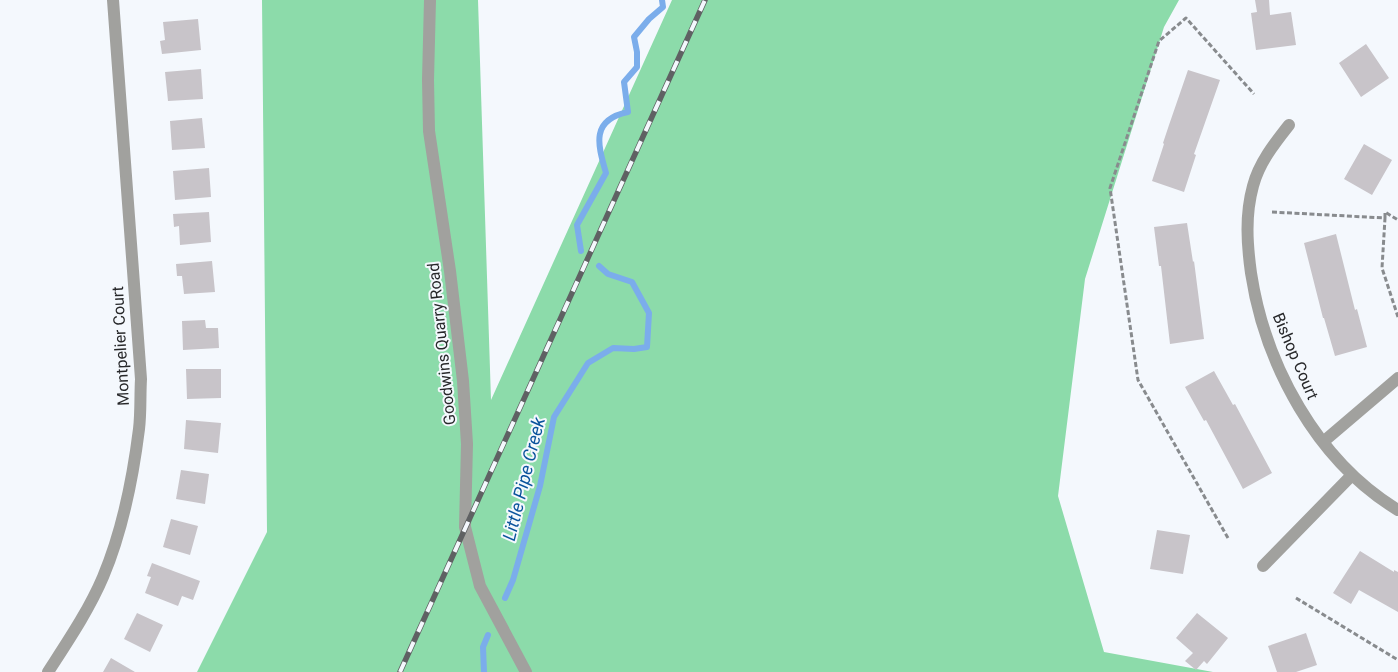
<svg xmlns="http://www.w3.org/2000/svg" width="1398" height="672" font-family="Roboto,sans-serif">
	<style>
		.forest { fill: #8cdbaa }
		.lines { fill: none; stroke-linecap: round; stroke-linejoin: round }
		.stream { stroke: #7badeb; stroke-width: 6 }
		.building { fill: #c8c4c9 }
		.path { stroke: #888b8e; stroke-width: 3; stroke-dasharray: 5 2.5; stroke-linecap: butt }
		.minor { stroke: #a1a19e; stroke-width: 12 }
		.rail-casing { stroke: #5f6163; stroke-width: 5.5 }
		.rail { stroke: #f4f8fd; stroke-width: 4; stroke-dasharray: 11; stroke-linecap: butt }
		.labels { text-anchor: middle; stroke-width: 4; stroke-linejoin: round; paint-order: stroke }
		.street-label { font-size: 16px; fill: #27282a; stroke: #f4f8fd }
		.water-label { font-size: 18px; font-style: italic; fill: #0a539c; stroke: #f4f8fd }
	</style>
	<rect width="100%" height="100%" fill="#f4f8fd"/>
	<path class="forest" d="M262 0H478L491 400 672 0H1179L1164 27 1085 279 1058 496 1104 652 1213 672H197L267 532Z"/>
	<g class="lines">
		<path class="stream" d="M581 251 577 225 606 173C598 145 590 120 628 112L624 82 637 67V52L634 37 649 19 663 7 662 0
			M505 598 513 580 540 486 554 417 588 363 613 348 634 349 647 347 649 313 632 282 608 274 599 266
			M484 672 483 647 488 635"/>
	</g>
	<path class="building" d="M1255 0H1269L1270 15 1291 12 1296 45 1256 50 1251 13 1257 12Z
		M198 19 201 50 162 54 160 41 165 40 163 22Z
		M1366 44 1389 78 1361 97 1339 63Z
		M201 69 203 99 168 101 165 72Z
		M1188 70 1220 80 1194 154 1196 155 1184 192 1152 181 1164 144 1163 143 1169 125Z
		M202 118 205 148 172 150 170 121Z
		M1364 144 1392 160 1372 195 1344 179Z
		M209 168 211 197 175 200 173 171Z
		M209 212 211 242 180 245 179 226 174 227 173 214Z
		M1187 223 1193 262 1194 261 1204 339 1170 344 1161 266H1159L1154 227Z
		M1336 234 1355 310 1357 309 1367 347 1335 356 1324 318H1323L1304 243Z
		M212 261 215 292 184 294 182 276H177L176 264Z
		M205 320 206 328H218L219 348 183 350 182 321Z
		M186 369H221V398L187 399Z
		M1214 371 1233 405 1235 404 1272 473 1243 489 1206 420 1204 421 1185 387Z
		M186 420 221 423 218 453 184 449Z
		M181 470 209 474 205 504 176 499Z
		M171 519 198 526 190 555 163 547Z
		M1157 530 1190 535 1183 574 1150 569Z
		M1360 551 1394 572V570L1398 572V612L1359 590 1351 604 1333 593Z
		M152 563 200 581 193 600 182 596 178 606 145 593 151 577 147 576Z
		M137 613 163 625 150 652 124 639Z
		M1197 613 1228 638 1207 664 1204 661 1196 670 1185 661 1193 653 1176 638Z
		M1306 633 1317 665 1296 672H1277L1268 646Z
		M111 658 135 672H103Z"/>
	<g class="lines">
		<path class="path" d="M1272 212 1385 218 1382 268 1398 317
			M1385 218V212L1398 220
			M1228 538 1138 380 1110 188 1159 41 1186 18 1254 94
			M1296 598 1398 660"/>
		<path class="minor" d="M430 0 428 80 429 131 450 271 463 381 467 444 465 527 480 586 526 672
			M1289 125C1274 144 1259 163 1253 186 1245 215 1247 244 1251 273 1265 365 1317 461 1398 510
			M1323 442 1398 378
			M1263 566 1352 475
			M48 672C68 641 89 610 103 577 122 532 133 477 139 429 141 413 140 396 141 379L113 0"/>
		<g class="rail-casing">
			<path id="rail" d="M400 672 705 0"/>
		</g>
		<use href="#rail" class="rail"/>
	</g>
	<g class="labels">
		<g class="street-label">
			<text transform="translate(441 344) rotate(-96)" y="6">Goodwins Quarry Road</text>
			<text transform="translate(120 346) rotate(-93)" y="6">Montpelier Court</text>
			<text transform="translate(1296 356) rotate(67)" y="6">Bishop Court</text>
		</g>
		<g class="water-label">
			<text transform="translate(524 479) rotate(-76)" y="6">Little Pipe Creek</text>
		</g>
	</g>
</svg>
